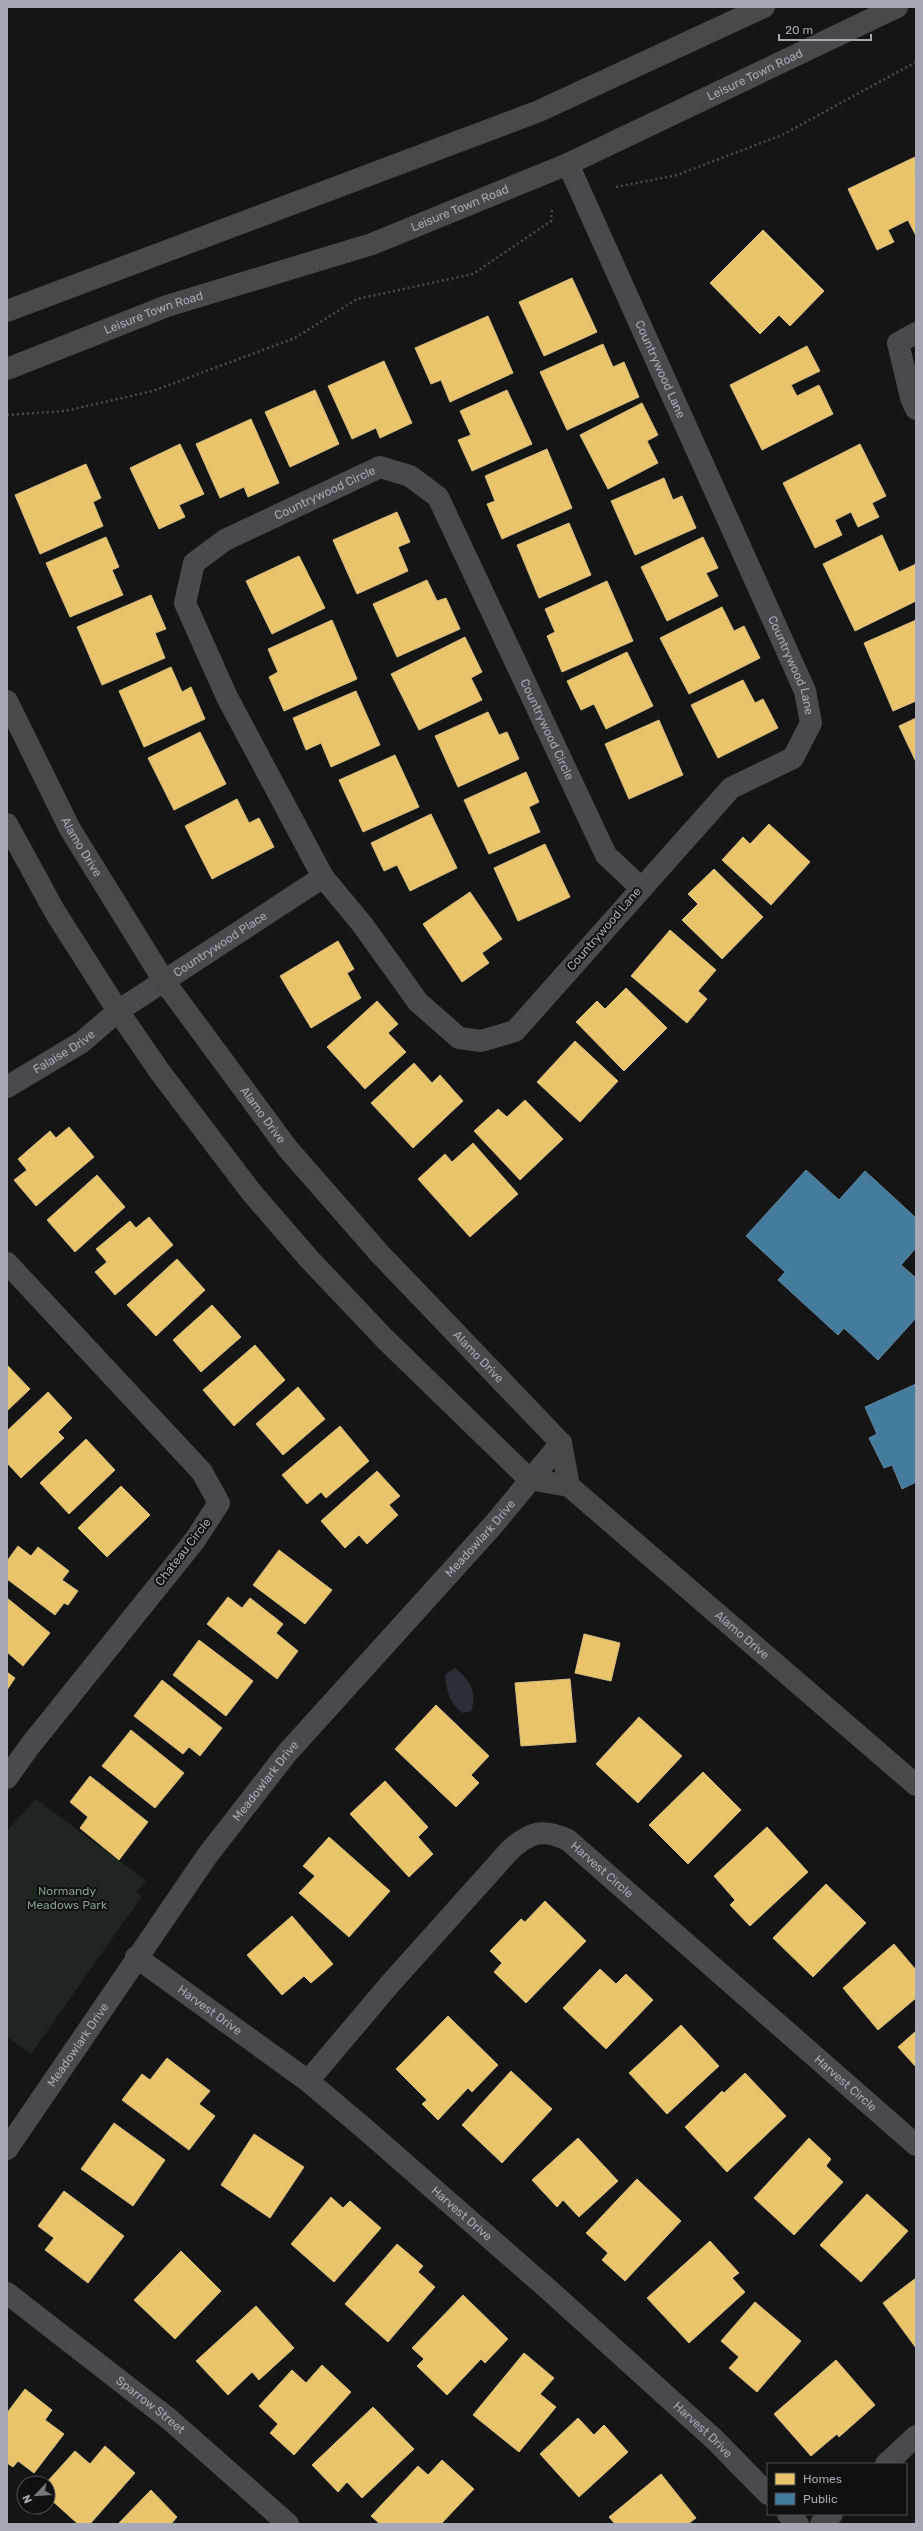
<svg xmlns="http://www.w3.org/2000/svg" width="923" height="2531" font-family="Rubik,sans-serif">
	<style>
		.green { fill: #1f2621 }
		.water { fill: #2a2e36 }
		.homes { fill: #e9c46a; stroke: #d5bc81 }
		.public { fill: #457b9d; stroke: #6288a4 }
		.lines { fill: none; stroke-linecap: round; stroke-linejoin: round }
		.path { stroke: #4b4b50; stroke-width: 2.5; stroke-dasharray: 2 3; stroke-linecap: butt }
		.street { stroke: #4a4a4e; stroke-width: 22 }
		.secondary { stroke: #49494c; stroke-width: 22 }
		.labels { text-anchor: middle; stroke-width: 4; stroke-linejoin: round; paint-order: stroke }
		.street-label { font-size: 12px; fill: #a7a8b6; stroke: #101011 }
		.park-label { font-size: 12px; fill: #80a089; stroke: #101011 }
	</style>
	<rect width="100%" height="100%" fill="#151516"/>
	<path class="green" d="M36 1799 146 1881 136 1892 142 1896 31 2054 7 2037V1831Z"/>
	<path class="water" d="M455 1668C470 1681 478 1692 471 1711L462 1713C450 1704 446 1689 445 1675Z"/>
	<path class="homes" d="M915 157 916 236 908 220 888 230 894 242 877 250 848 189Z
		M763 230 824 291 790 326 779 315 760 334 710 283Z
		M572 278 597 332 544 356 519 302Z
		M488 316 513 373 450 402 441 380 431 384 415 348Z
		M603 344 613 367 624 362 639 397 567 430 540 372Z
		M807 346 820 371 791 385 797 396 819 385 833 414 762 450 730 385Z
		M384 361 412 423 380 438 376 428 352 439 328 386Z
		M315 390 339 444 290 467 265 412Z
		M507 390 532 444 472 471 458 440 471 435 460 411Z
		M642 403 658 435 647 441 658 463 608 489 580 435Z
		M251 419 279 483 248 497 244 487 220 498 196 444Z
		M180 444 204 494 179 505 185 517 159 529 130 468Z
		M860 444 886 496 872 503 879 517 858 527 851 512 835 520 842 535 815 548 783 483Z
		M547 449 572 508 502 539 487 504 495 501 485 476Z
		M86 464 101 498 93 502 103 526 40 554 15 495Z
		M664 478 673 500 682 496 696 528 635 555 611 501Z
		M397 512 410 542 398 547 408 571 357 594 333 540Z
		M569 523 591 575 539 598 517 545Z
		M882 535 899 572 916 564V601L855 631 823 564Z
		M106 537 119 567 112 570 123 595 70 617 46 563Z
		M703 537 718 568 706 573 718 596 667 621 641 567Z
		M299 556 325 608 272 634 246 581Z
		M427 580 437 601 446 598 460 629 397 657 373 604Z
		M607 581 633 641 562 672 547 636 555 632 545 609Z
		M151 595 166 629 155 633 165 658 102 685 77 627Z
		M722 607 734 631 744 626 760 658 689 694 660 638Z
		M332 620 357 679 284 711 269 677 278 672 268 649Z
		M916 620V701L893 711 864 643Z
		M465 637 482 672 471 678 482 700 419 730 391 674Z
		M627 652 653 706 606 729 594 704 581 710 567 681Z
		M171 667 182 692 191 687 205 719 144 747 119 691Z
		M743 680 755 703 763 699 778 728 718 758 691 705Z
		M356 691 380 745 331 767 321 743 306 750 293 718Z
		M488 712 499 735 507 732 519 759 458 787 435 736Z
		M916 718V762L899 726Z
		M659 720 683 775 629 799 605 744Z
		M200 732 226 784 174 810 148 758Z
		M395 755 419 807 363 832 339 780Z
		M526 772 539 802 529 807 540 832 489 854 464 800Z
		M237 799 249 823 259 818 274 847 212 879 185 826Z
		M431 814 457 868 410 891 397 865 384 871 371 843Z
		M769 824 810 862 771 905 722 860 743 837 750 844Z
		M545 844 570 897 518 921 494 868Z
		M714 869 763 917 722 959 682 920 698 904 688 894Z
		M470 892 502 939 482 953 489 963 462 982 423 924Z
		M670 930 716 970 698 991 707 999 687 1023 631 976Z
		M338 941 354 969 347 973 361 998 311 1028 280 976Z
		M626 988 667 1028 624 1071 576 1022 597 1001 605 1009Z
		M377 1001 398 1024 388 1033 406 1052 365 1089 327 1047Z
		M575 1041 618 1081 580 1122 537 1082Z
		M414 1063 432 1083 440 1075 463 1101 413 1148 371 1103Z
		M525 1100 563 1139 520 1180 474 1131 498 1109 507 1117Z
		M69 1127 94 1157 36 1206 14 1180 27 1170 18 1159 50 1131 56 1138Z
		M473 1143 518 1194 470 1237 418 1179 445 1154 452 1162Z
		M97 1175 125 1207 75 1252 47 1220Z
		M149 1217 173 1245 115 1295 95 1272 107 1262 96 1249 130 1221 136 1228Z
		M177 1259 205 1290 156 1336 127 1305Z
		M212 1305 241 1337 201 1372 173 1340Z
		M255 1345 285 1380 234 1426 203 1390Z
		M7 1365 30 1389 7 1411Z
		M298 1387 325 1419 283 1455 256 1424Z
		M48 1392 72 1418 58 1432 64 1438 21 1478 7 1463V1431Z
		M340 1426 369 1461 326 1498 321 1492 307 1504 282 1475Z
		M86 1439 115 1470 69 1514 40 1483Z
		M377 1471 400 1496 389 1505 398 1515 367 1544 359 1535 345 1548 321 1521Z
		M121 1486 150 1515 107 1557 78 1528Z
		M18 1546 31 1556 38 1547 69 1571 62 1580 78 1591 68 1605 64 1603 55 1615 7 1579V1561Z
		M279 1550 332 1590 305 1624 253 1585Z
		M228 1597 242 1608 250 1598 283 1624 276 1633 298 1651 277 1679 207 1624Z
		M7 1598 50 1633 23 1666 7 1652Z
		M584 1634 620 1643 611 1681 575 1673Z
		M199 1640 253 1681 226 1716 173 1675Z
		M7 1672 15 1678 7 1690Z
		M570 1679 576 1742 521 1746 515 1683Z
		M162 1680 222 1728 200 1756 189 1747 183 1754 134 1716Z
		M436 1705 489 1756 471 1775 479 1783 456 1807 395 1749Z
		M639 1717 682 1756 638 1803 596 1764Z
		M131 1730 184 1773 155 1808 102 1766Z
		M703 1772 741 1810 688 1864 649 1825Z
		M90 1776 148 1822 119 1860 80 1828 88 1817 70 1802Z
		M385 1781 428 1827 418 1837 433 1854 409 1877 350 1814Z
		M767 1827 808 1872 750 1926 730 1905 735 1900 714 1876Z
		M329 1837 390 1891 349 1937 299 1893 315 1876 303 1866Z
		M826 1884 866 1923 813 1977 773 1938Z
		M545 1901 586 1941 526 2003 494 1972 502 1963 490 1951 521 1919 525 1922Z
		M292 1916 333 1964 311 1983 304 1976 282 1995 247 1955Z
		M894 1944 916 1970V1998L878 2030 843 1988Z
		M600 1969 616 1984 626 1974 653 2000 606 2049 563 2008Z
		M448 2016 498 2065 472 2092 468 2088 438 2120 422 2104 427 2100 396 2069Z
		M681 2025 719 2066 667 2114 629 2073Z
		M916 2031V2067L898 2047Z
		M167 2058 210 2091 199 2104 215 2116 189 2150 122 2100 142 2074 150 2080Z
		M511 2071 552 2109 502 2163 462 2125Z
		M745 2073 786 2116 727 2172 685 2127 722 2091 724 2093Z
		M114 2123 165 2160 133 2206 81 2169Z
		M254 2134 304 2167 270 2218 221 2185Z
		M578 2138 618 2181 579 2217 563 2200 557 2207 532 2180Z
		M809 2138 831 2159 826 2166 843 2182 794 2235 754 2198Z
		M637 2179 681 2221 625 2281 602 2260 608 2253 586 2233Z
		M64 2191 124 2236 88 2283 45 2250 54 2238 38 2226Z
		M867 2194 908 2231 861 2282 820 2245Z
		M331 2197 343 2208 350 2201 381 2228 334 2282 291 2244Z
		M710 2241 739 2273 732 2278 745 2292 689 2343 647 2298Z
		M397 2244 423 2266 418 2272 435 2287 388 2342 345 2304Z
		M181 2251 221 2291 175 2339 134 2300Z
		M916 2278V2348L883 2303Z
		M463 2295 508 2339 485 2363 481 2359 447 2395 417 2366 424 2359 412 2348Z
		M755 2302 801 2341 757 2392 729 2368 739 2357 721 2341Z
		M256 2306 294 2348 259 2380 252 2372 228 2395 196 2361Z
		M524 2353 554 2378 540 2394 556 2407 519 2452 473 2415Z
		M836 2360 875 2405 839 2437 837 2434 811 2456 774 2414Z
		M322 2365 351 2392 294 2455 270 2433 278 2424 259 2406 292 2370 306 2383Z
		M25 2389 52 2410 45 2420 64 2434 34 2473 18 2461 13 2467 7 2463V2413Z
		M373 2407 414 2449 362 2498 347 2482 338 2492 312 2465Z
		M578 2418 594 2435 604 2425 628 2452 579 2497 540 2454Z
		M105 2446 135 2473 90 2524H78L48 2497V2483H46L75 2451 90 2464Z
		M442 2460 474 2489 441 2524H380L371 2516 418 2466 428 2475Z
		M661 2474 696 2518 688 2524H615L609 2517Z
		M151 2490 177 2517 171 2524H118Z"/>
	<path class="public" d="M806 1170 839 1200 865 1171 916 1218V1248L901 1265 916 1278V1318L878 1360 844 1328 838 1335 778 1280 785 1272 746 1236Z
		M916 1384V1482L902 1489 892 1465 884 1468 869 1438 877 1434 865 1407Z"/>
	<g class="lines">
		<path class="path" d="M616 187 677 175 782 135 916 62
			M7 415 65 411 153 391 295 338 357 299 473 274 551 221 552 210"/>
		<g class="street">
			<path id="s1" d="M568 164 805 691 811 723 793 758 731 788 515 1031 481 1041 459 1038 418 1002 362 924 323 877 227 697 185 603 194 563 225 540 380 467 410 476 438 497 606 855 640 887"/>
			<path d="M916 333 898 343 911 398 916 409"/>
			<path id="s2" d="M7 1087 82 1042 118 1011 323 877"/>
			<path d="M7 1263 202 1472 219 1503 195 1540 29 1747 7 1778"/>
			<path id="s3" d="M136 1957 308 2081 365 2129 549 2290 714 2439 768 2494"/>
			<path id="s4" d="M308 2081 390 1984 510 1850C530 1832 543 1828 568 1840L916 2145"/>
			<path id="s5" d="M7 2149 207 1856 287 1753 494 1524 561 1443"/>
			<path id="s6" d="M7 2293 169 2419 288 2524"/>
			<path d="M886 2464 916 2436"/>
			<path d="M788 2514 798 2524"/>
			<path d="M821 2524 832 2514"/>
		</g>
		<g class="secondary">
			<path d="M7 311 539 111 764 7"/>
			<path id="s7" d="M7 369 167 306 372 244 568 164 897 7"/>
			<path id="s8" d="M7 701 70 829 164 981 288 1149 380 1254 561 1443 569 1486"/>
			<path id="s9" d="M7 824 55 912 118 1011 160 1072 252 1193 310 1260 385 1339 529 1479 569 1486 916 1785"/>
		</g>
	</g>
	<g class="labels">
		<g class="street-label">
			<text dy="4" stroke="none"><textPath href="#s7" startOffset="805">Leisure Town Road</textPath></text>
			<text dy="4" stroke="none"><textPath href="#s7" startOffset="481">Leisure Town Road</textPath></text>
			<text dy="4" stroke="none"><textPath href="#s7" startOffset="157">Leisure Town Road</textPath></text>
			<text dy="4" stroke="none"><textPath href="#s1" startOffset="225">Countrywood Lane</textPath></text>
			<text dy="4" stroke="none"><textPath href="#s1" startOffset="1810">Countrywood Circle</textPath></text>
			<text dy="4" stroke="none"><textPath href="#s1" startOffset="549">Countrywood Lane</textPath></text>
			<text dy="4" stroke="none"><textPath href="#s1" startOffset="2194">Countrywood Circle</textPath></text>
			<text dy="4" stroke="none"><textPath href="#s8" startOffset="164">Alamo Drive</textPath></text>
			<text transform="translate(604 929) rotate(-49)" y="4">Countrywood Lane</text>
			<text dy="4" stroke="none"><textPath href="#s2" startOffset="257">Countrywood Place</textPath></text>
			<text dy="4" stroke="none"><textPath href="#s2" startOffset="67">Falaise Drive</textPath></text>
			<text dy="4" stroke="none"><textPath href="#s8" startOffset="488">Alamo Drive</textPath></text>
			<text dy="4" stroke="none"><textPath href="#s8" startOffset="812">Alamo Drive</textPath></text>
			<text dy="4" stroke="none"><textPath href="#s5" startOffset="774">Meadowlark Drive</textPath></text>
			<text transform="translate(183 1552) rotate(-52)" y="4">Chateau Circle</text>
			<text dy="4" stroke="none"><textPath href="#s9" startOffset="1111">Alamo Drive</textPath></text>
			<text dy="4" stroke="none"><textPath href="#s5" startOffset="450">Meadowlark Drive</textPath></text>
			<text dy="4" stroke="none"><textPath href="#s4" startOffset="416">Harvest Circle</textPath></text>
			<text dy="4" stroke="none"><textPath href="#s3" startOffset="91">Harvest Drive</textPath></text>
			<text dy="4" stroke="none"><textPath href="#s5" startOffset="126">Meadowlark Drive</textPath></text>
			<text dy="4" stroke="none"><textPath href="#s4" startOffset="740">Harvest Circle</textPath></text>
			<text dy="4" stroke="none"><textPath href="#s3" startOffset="415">Harvest Drive</textPath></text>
			<text dy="4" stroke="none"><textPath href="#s6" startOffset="182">Sparrow Street</textPath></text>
			<text dy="4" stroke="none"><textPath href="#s3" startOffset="739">Harvest Drive</textPath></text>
		</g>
		<g class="park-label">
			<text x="67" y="1895">Normandy<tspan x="67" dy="14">Meadows Park</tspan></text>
		</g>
	</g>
	<rect width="923" height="2531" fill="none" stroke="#a7a8b6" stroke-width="16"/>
	<rect x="767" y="2463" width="140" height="52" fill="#101011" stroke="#4c4d53"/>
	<rect x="775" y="2473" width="20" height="12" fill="#e9c46a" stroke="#4c4d53"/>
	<text x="803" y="2483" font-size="12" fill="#a7a8b6">Homes</text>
	<rect x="775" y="2493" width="20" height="12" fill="#457b9d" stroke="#4c4d53"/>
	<text x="803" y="2503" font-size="12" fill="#a7a8b6">Public</text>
	<g transform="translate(36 2495) rotate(245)"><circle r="19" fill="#101011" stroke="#4c4d53"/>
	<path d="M0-3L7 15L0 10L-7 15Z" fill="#74757e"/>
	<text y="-6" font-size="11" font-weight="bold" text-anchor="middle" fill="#a7a8b6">N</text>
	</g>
	<path d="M779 34v6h92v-6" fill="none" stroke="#a7a8b6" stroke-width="2"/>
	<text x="785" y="34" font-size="12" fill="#a7a8b6" stroke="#101011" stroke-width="3" paint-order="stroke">20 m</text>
</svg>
